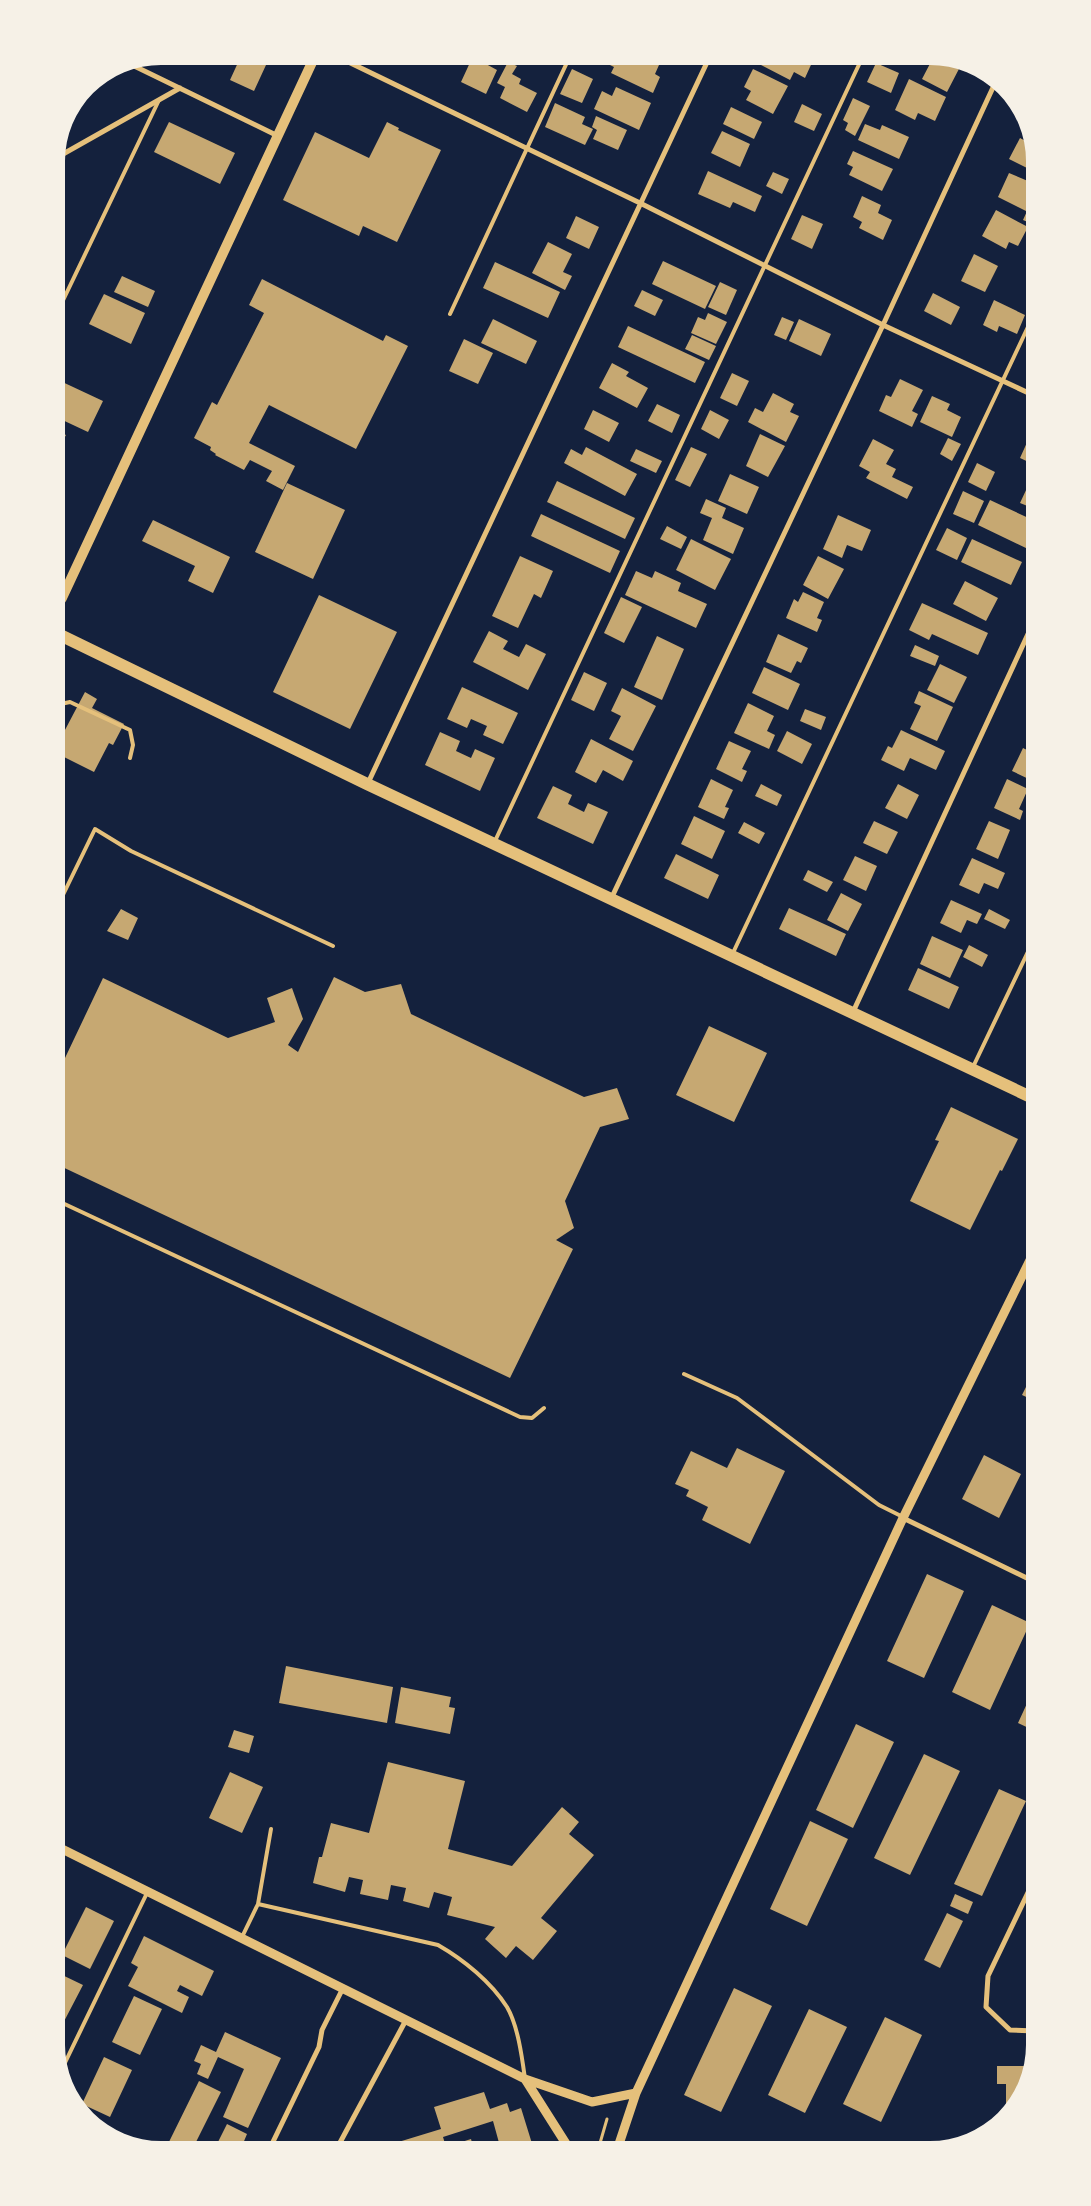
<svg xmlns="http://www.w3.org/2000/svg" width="1091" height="2206" font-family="'IBM Plex Sans',sans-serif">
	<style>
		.building { fill: #c6a872 }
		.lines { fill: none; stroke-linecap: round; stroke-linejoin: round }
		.path { stroke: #e5c07b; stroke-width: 3 }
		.service { stroke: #e5c07b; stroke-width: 4 }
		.minor { stroke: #e5c07b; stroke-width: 5 }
		.tertiary { stroke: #e5c07b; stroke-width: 9 }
		.secondary { stroke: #e5c07b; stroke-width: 10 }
		.primary { stroke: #e5c07b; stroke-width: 12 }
	</style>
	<rect width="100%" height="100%" fill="#14213d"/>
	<path class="building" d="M241 56 266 65 254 91 230 80Z
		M409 56H427L424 63Z
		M473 56H490L486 64 497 70 486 94 461 82Z
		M592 56H663L655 74 660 77 653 93 611 73 614 67Z
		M763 56H815L805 78 794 72 790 80 759 64Z
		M934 56 961 65 947 92 922 79Z
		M508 62 517 66 512 74 521 79 519 84 537 93 527 112 500 98 505 87 497 83Z
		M876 63 899 73 891 93 867 82Z
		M572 69 593 79 582 103 560 94Z
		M753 69 788 86 773 114 746 100 751 91 744 87Z
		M909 79 946 97 935 121 918 113 915 120 895 110Z
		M616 87 651 103 639 130 594 109 602 91 612 96Z
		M853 98 870 106 855 136 845 130 848 123 843 120Z
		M555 103 585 117 582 124 593 129 585 145 545 127Z
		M802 104 822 114 814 131 794 122Z
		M731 107 762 122 754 139 723 124Z
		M596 116 627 130 618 150 593 139 597 130 592 127Z
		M169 122 235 153 220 184 154 152Z
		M387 122 399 128 398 130 441 150 397 242 363 226 359 236 283 200 315 132 369 158Z
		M865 124 880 130 882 125 909 137 899 159 858 140Z
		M722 131 750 144 740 167 711 153Z
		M1020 138 1031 144 1035 172 1009 159Z
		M853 151 893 169 882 191 849 175 853 167 847 164Z
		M708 171 762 196 755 212 733 202 730 208 698 194Z
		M773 172 789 179 782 194 766 186Z
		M1009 173 1035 184V191L1026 211 998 197Z
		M862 196 881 205 878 213 892 220 883 240 859 228 862 222 853 217Z
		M1028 209 1035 213V225L1023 220Z
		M996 210 1028 227 1018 246 1009 242 1006 249 982 236Z
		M802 215 823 224 812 249 791 239Z
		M576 216 599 227 589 249 566 238Z
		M548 242 572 254 563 272 572 276 565 290 532 273Z
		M974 254 998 266 985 292 961 281Z
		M663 261 716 286 705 309 652 284Z
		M495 262 560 292 548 318 483 288Z
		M122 276 155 291 148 307 114 292Z
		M262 279 383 341 386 335 408 346 356 449 269 405 249 443 295 466 283 490 266 481 272 471 250 460 244 470 215 455 216 454 210 450 211 447 194 438 212 402 217 405 264 313 249 305Z
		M720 282 737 290 726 315 708 307Z
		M642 290 663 300 655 316 634 306Z
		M933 293 960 307 951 325 924 311Z
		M104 294 145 313 131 344 89 324Z
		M994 300 1025 315 1017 334 999 326 997 332 983 325Z
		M708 313 727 322 716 344 691 333 698 317 705 320Z
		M782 317 794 322 786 340 774 335Z
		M493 319 537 341 526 364 481 343Z
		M799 319 831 334 821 356 789 341Z
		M628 326 705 362 695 383 618 347Z
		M692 335 716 346 709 360 685 349Z
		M464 339 493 353 478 384 449 371Z
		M612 363 629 372 626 376 648 388 637 408 599 388Z
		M732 373 749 381 737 406 720 398Z
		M56 379 103 401 88 432 56 417Z
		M900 379 923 390 912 411 918 414 912 427 879 411 886 395 891 397Z
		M773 393 794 404 790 412 799 416 786 442 748 422 755 408 763 412Z
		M932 396 950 404 947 410 961 417 952 437 920 422Z
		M657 404 680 415 672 433 648 421Z
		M593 410 619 423 609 442 584 429Z
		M710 410 729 420 719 439 701 429Z
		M56 430 66 435 56 453Z
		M760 434 785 446 768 477 746 466Z
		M948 438 961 444 952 461 940 454Z
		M1029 438 1035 441V465L1020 458Z
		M873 439 894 450 886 464 896 469 892 477 913 487 907 499 866 478 870 472 859 466Z
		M586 447 637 474 625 496 564 463 571 449 582 455Z
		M691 447 707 454 690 487 675 480Z
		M636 449 662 461 656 473 630 461Z
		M977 463 995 472 986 491 968 482Z
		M1035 471V509L1020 503Z
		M730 474 759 487 747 514 718 501Z
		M557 481 635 518 625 539 547 502Z
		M287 483 345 510 313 579 255 552Z
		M963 491 984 501 974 523 953 514Z
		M706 499 726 508 722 518 744 528 733 554 703 540 712 518 700 513Z
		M990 500 1035 521V535L1028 549 978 525Z
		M541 514 620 551 610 573 531 536Z
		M838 515 871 530 862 551 847 545 842 558 823 549Z
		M153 520 230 557 213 593 188 581 195 566 142 541Z
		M667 526 687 537 681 549 660 539Z
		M947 528 967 538 957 560 936 550Z
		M691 539 731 559 715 590 676 570Z
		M972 539 1022 562 1011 585 961 562Z
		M520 556 553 571 541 598 534 594 518 628 492 616Z
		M818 556 844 569 828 599 803 585Z
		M636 571 652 578 655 571 681 583 678 591 707 604 696 628 625 595Z
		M965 581 998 598 986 621 953 604Z
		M803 592 824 602 817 618 822 620 817 632 786 618 794 599 798 602Z
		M319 595 397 632 350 729 273 692Z
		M621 597 642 607 624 643 604 633Z
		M922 603 988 633 978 655 932 634 929 640 909 630Z
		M489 631 508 641 503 649 519 657 526 644 546 654 528 690 473 662Z
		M778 634 808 648 801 663 797 661 791 673 766 662Z
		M657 636 684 649 662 700 634 687Z
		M915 645 939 656 935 666 910 656Z
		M940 664 967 677 954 703 927 690Z
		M764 667 800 684 788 710 752 693Z
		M584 672 607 683 594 711 571 700Z
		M462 687 518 713 503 744 483 735 487 726 471 719 467 728 447 719Z
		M622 688 656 706 633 751 609 739 621 716 611 711Z
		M919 691 953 707 937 741 910 729 921 706 914 703Z
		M85 692 97 699 92 708 124 724 113 745 109 743 94 772 56 753V747Z
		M748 703 774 716 767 731 775 735 769 749 734 733Z
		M805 709 826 717 821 730 800 721Z
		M1035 724V741L1028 737Z
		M901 730 945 751 936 770 910 758 904 771 881 760 888 746 892 748Z
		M787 731 812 744 802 764 777 751Z
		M440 732 460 741 456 751 471 758 475 749 495 758 480 791 425 765Z
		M591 739 633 761 623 781 603 770 596 783 575 772Z
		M729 741 751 751 742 769 747 771 742 782 716 769Z
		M1023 748 1035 754V782L1012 771Z
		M711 779 733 790 725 807 729 808 724 819 698 807Z
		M1007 779 1028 789 1019 809 1023 811 1020 820 994 808Z
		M761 784 782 795 777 806 755 796Z
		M898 784 919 795 907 819 885 808Z
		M553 786 572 795 568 804 584 812 588 803 608 812 593 844 537 818Z
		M694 816 725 831 712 859 681 844Z
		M874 821 898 832 887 854 863 843Z
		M989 821 1010 830 998 859 976 849Z
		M744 822 765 833 759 844 738 833Z
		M676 854 719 875 708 899 664 878Z
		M855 856 877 866 866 891 843 880Z
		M972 858 1005 873 998 889 984 883 979 894 959 885Z
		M808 870 833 882 827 892 803 880Z
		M841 893 862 904 848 931 827 920Z
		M951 900 982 914 977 924 967 920 961 933 940 923Z
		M789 908 846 934 836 956 779 929Z
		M121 909 138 918 128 940 107 931Z
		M989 909 1010 920 1005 929 984 919Z
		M932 936 963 950 950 978 920 964Z
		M969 945 988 955 982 967 963 957Z
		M918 968 959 987 949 1009 908 990Z
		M334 977 365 992 401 984 411 1014 584 1097 617 1088 629 1119 600 1127 565 1201 574 1228 556 1240 573 1249 510 1378 56 1164V1077L103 978 228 1038 275 1022 267 998 292 988 303 1019 288 1045 298 1052Z
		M709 1026 767 1053 734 1122 676 1095Z
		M951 1107 1018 1139 1002 1171 1000 1170 970 1230 910 1201 939 1141 935 1140Z
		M1035 1369V1401L1022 1395Z
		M737 1448 785 1471 750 1544 702 1520 708 1507 686 1496 689 1490 675 1484 691 1451 727 1468Z
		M984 1455 1021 1474 999 1518 962 1499Z
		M927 1574 964 1591 924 1678 887 1661Z
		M992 1605 1030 1623 990 1710 952 1692Z
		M286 1666 393 1687 387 1723 279 1703Z
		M1035 1686V1731L1018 1723Z
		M401 1687 451 1697 449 1707 455 1708 450 1734 395 1723Z
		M856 1724 894 1742 853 1828 816 1810Z
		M234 1730 254 1736 249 1753 228 1747Z
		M924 1754 960 1771 910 1875 874 1858Z
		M388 1762 465 1781 448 1849 512 1866 562 1807 579 1822 569 1834 594 1855 541 1918 557 1931 533 1960 516 1946 506 1958 485 1939 495 1927 447 1915 452 1897 434 1892 429 1908 403 1901 406 1888 391 1885 388 1900 360 1894 363 1880 349 1877 345 1892 313 1883 319 1857H322L331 1823 369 1833Z
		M230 1772 263 1787 242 1833 209 1818Z
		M999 1789 1026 1801 982 1896 954 1884Z
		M810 1821 848 1839 807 1926 770 1909Z
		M955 1894 973 1902 968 1914 950 1906Z
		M56 1898 65 1902 56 1919Z
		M86 1907 114 1921 90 1969 62 1955Z
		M947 1913 963 1921 940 1968 924 1960Z
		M144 1936 214 1971 202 1996 180 1985 177 1991 189 1997 182 2013 128 1986 138 1967 131 1963Z
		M56 1972 83 1985 59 2031 56 2030Z
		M734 1988 772 2006 721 2112 684 2095Z
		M134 1996 162 2009 140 2055 112 2042Z
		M809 2009 847 2027 805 2113 768 2095Z
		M885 2017 922 2035 881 2122 843 2104Z
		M225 2032 281 2058 248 2128 223 2117 244 2069 218 2057 208 2079 197 2074 201 2064 194 2061 201 2045 216 2052Z
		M104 2057 132 2070 110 2117 82 2104Z
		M997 2066H1027L1015 2105H1006V2084H997Z
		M199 2081 221 2092 192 2150H165Z
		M484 2092 490 2109 507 2103 510 2112 521 2108 534 2150H501L493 2121 443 2137 446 2147 471 2139 474 2150H382V2147L441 2129 434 2107Z
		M227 2124 247 2134 242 2146 249 2150H214Z
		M196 2143 205 2147 213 2150H193Z"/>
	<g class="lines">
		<path class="path" d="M598 2150 607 2119"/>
		<path class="service" d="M450 314 570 56
			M56 315 159 100
			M56 705 70 702 130 730 133 745 130 758
			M495 841 863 56
			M61 899 95 829 131 851 333 946
			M732 955 1035 312
			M973 1067 1035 937
			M56 1200 520 1417 532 1418 544 1408
			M684 1374 737 1398 879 1505 903 1517
			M258 1904 271 1829
			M242 1937 258 1904 438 1945C464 1960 491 1982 507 2007 518 2026 522 2057 525 2079
			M61 2071 147 1893"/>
		<path class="minor" d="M336 56 640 203 883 325 1035 396
			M128 63 278 136
			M56 158 180 88
			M368 783 710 56
			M611 899 883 325 996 81
			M853 1012 1035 619
			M903 1518 1035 1582
			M1035 2031 1010 2030 986 2007 988 1976 1035 1878
			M269 2150 319 2047 322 2030 343 1988
			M336 2150 406 2020"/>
		<path class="tertiary" d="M56 1846 525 2079 592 2102 636 2093
			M525 2079 570 2150
			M617 2150 636 2093 903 1518 1035 1250"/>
		<path class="secondary" d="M56 607 62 598 315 56"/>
		<path class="primary" d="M56 633 367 784 1035 1099"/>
	</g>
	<path d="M0 0H1091V2206H0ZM161 65H930A96 96 0 0 1 1026 161V2045A96 96 0 0 1 930 2141H161A96 96 0 0 1 65 2045V161A96 96 0 0 1 161 65Z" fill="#f6f1e7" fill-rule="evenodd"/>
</svg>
